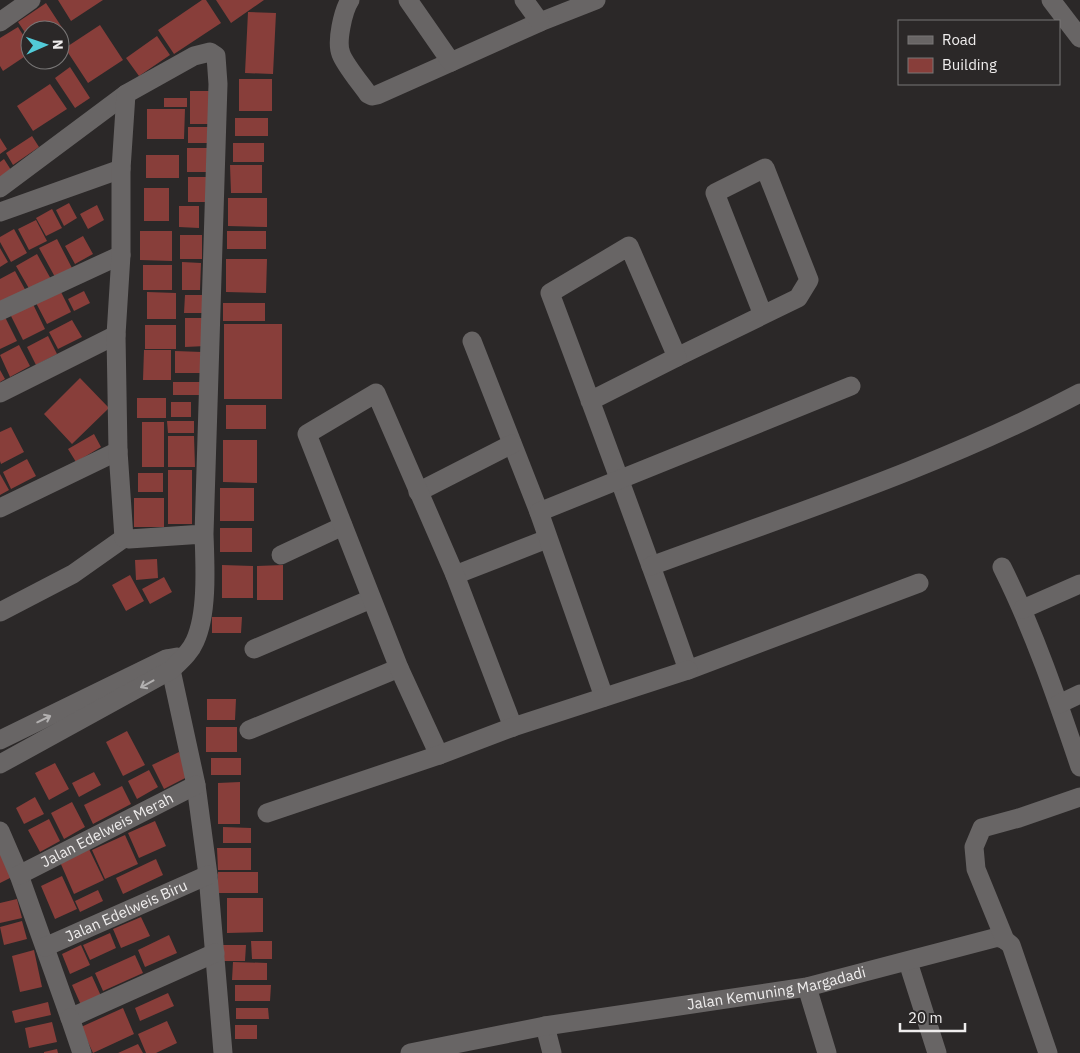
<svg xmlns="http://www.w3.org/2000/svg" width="1080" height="1053" font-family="'IBM Plex Sans',sans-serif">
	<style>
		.building { fill: #883e3a }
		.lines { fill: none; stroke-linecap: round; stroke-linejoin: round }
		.street { stroke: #686565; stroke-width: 19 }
		.oneway { stroke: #b2b0b0 }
		.labels { text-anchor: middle; stroke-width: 5; stroke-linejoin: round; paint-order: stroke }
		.street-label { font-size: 15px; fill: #efeded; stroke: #2b2828 }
	</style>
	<rect width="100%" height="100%" fill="#2b2828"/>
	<path class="building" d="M58 0H103L71 21Z
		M202 0H206L221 23 174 54 158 30Z
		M216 0H264L231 23Z
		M46 3 63 29 61 30H30V40L18 22Z
		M248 12 276 13 273 74 245 73Z
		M100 25 123 60 88 83 65 48Z
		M18 27 30 46V53L3 71 0 66V38Z
		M157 36 170 55 139 76 126 58Z
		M70 67 90 98 75 108 55 78Z
		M239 79H272V111H239Z
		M50 84 67 109 33 131 17 106Z
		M190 91H214V124H190Z
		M164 98H187V107H164Z
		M147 109H185L184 139H147Z
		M235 118H268V136H235Z
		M188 127H210V143H188Z
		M32 136 39 147 13 165 6 153Z
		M0 138 7 149 0 154Z
		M233 143H264V162H233Z
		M187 148H212L211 172H187Z
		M146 155H179V178H146Z
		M4 159 11 170 0 177V162Z
		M230 165H262V193H231Z
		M188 177H210V202H188Z
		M144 188H169V221H144Z
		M228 198H267V227L228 226Z
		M69 203 77 218 64 226 56 210Z
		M97 205 104 220 88 229 80 214Z
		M179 206H199V228L179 227Z
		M52 209 62 228 46 236 36 218Z
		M36 220 47 241 29 250 18 229Z
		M14 229 27 253 11 262 0 242V237Z
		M140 231H172V261L140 260Z
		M227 231H266V249H227Z
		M180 235H202V259H180Z
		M83 236 93 254 75 264 65 246Z
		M57 239 72 268 55 277 39 248Z
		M0 248 8 262 0 267Z
		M37 254 52 281 31 292 16 266Z
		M226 259H267L266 293 226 292Z
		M182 262 201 263 200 290H182Z
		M143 265H172V290H143Z
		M15 271 27 293 0 305V279Z
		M59 288 71 312 47 324 35 301Z
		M84 291 90 303 74 311 68 299Z
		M147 292 176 293V319H147Z
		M185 295H204V313H184Z
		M32 302 45 329 23 340 10 314Z
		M223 303H265V321H223Z
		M3 313 17 341 0 349V315Z
		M185 318H206V346L185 347Z
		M72 320 82 337 58 349 49 332Z
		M224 324H282V399H224Z
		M145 325H176V349H145Z
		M48 336 57 354 36 365 27 347Z
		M19 345 30 366 10 377 0 355Z
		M144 350H171V380H143Z
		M175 351 202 352 201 373H175Z
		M0 370 5 379 0 382Z
		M80 378 109 408 72 444 44 414Z
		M173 382H204V395H173Z
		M137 398H166V418H137Z
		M171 402H191V417H171Z
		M226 405H266V429H226Z
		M167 421H194V433H168Z
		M142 422H164V467H142Z
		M11 427 24 452 1 464 0 461V432Z
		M94 434 101 447 76 462 68 449Z
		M168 436H194L195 467H168Z
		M223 440H257V483L223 482Z
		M27 459 36 476 11 489 3 472Z
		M168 470H192V524H168Z
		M138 473H163V492H138Z
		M0 474 9 490 0 495Z
		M220 488H254V521H220Z
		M134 498H164V527H134Z
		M220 528H252V552H220Z
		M157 559 158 578 136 580 135 560Z
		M222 565 253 566V598H222Z
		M283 565V600H257V566Z
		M130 575 144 601 126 611 112 585Z
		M164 577 172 592 150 604 142 589Z
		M212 617H242L241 633H212Z
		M207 699H236L235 720H207Z
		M206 727H237V752H206Z
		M127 731 145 765 123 776 106 742Z
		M179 752 191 775 164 789 152 765Z
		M211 758H241V775H211Z
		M55 763 69 789 49 800 35 773Z
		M149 770 158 787 137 799 128 781Z
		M94 772 101 785 79 797 72 783Z
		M240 782V824H218V783Z
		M122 786 131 804 93 824 84 805Z
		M35 797 44 814 24 824 16 808Z
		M72 802 85 827 64 839 51 813Z
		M49 819 60 841 40 852 28 830Z
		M155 821 166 846 139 858 128 833Z
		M223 827 251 828V843H223Z
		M125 835 138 864 105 879 92 850Z
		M217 848H251V870H218Z
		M89 849 104 880 74 894 60 862Z
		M0 853 12 877 0 883Z
		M156 859 163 875 123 894 116 878Z
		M218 872H258V893H218Z
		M62 876 77 909 55 919 41 886Z
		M98 890 103 901 80 912 75 901Z
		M227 898H263V932L227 933Z
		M17 899 22 918 0 923V903Z
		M141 917 150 936 121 948 113 929Z
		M22 921 27 939 4 945 0 927Z
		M110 933 116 948 90 960 83 945Z
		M169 935 177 953 145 967 138 950Z
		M251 941H272V959H252Z
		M81 945 90 965 70 974 62 954Z
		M223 945H246L245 961H223Z
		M34 950 42 987 20 992 12 956Z
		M135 955 143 973 103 991 95 973Z
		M233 962 267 963V980H232Z
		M92 976 101 996 81 1005 72 985Z
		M235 985H271L270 1001H235Z
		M168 993 174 1006 140 1021 135 1008Z
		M48 1002 51 1015 15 1023 12 1011Z
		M123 1008 134 1034 93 1053 81 1027Z
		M236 1008H268L269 1019H236Z
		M167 1021 177 1043 156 1053H146L138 1034Z
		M52 1022 57 1042 29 1048 25 1028Z
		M235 1025H257V1039H235Z
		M138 1044 143 1053H118Z
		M57 1049 58 1053H44V1052Z"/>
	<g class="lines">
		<g class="street">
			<path d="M350 0C343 11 336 42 341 54 345 65 361 84 368 94L372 96 377 95 451 62"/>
			<path d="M408 0 451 62 540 22 596 0"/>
			<path d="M524 0 540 22"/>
			<path d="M1051 0 1080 38"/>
			<path d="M0 22 31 0"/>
			<path d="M0 188 126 94"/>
			<path d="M0 212 121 169"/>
			<path d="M0 311 121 255"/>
			<path d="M472 341 539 512"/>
			<path d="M677 357 798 298 809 280 765 168 715 193 763 315"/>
			<path d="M0 393 116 335"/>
			<path d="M590 401 677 357 629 246 550 293C597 418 644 544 688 670L919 583"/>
			<path d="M418 492 512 444"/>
			<path d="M0 508 118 451"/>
			<path d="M281 555 343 526"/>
			<path d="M651 566C795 513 944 465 1080 393"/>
			<path d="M1002 567C1034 631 1057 699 1080 767"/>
			<path d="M455 575 547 539"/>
			<path d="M1023 609 1080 584"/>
			<path d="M0 612 73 574 124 538"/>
			<path d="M254 649 371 599"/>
			<path d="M167 659 171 670 196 785 208 875 223 1053"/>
			<path d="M604 697 539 512 851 386"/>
			<path d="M1059 704 1080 694"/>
			<path d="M249 730 399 668"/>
			<path d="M0 740 166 659 177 657"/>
			<path d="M439 755 399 668 307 434 376 393 455 575 513 727"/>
			<path d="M0 764 171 670C180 661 190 653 195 641 208 613 205 564 204 534L218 84 216 56 210 52 194 56 126 94 121 169V255L116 335 118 451 124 538 129 539 204 534"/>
			<path d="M267 813 439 755 513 727 688 670"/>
			<path d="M0 831 19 875 70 1018 215 953"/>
			<path id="s1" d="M19 875 196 785"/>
			<path id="s2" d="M45 947 208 875"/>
			<path d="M908 962 937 1053"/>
			<path d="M807 987 827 1053"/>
			<path d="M70 1018 82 1053"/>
			<path d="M545 1026 552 1053"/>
			<path id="s3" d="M410 1053 545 1026 807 987 998 937 1005 940"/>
			<path d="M1048 1053 1011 945 1005 940 976 869 974 847 982 828 1019 818 1080 797"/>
		</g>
	</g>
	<defs><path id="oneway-shaft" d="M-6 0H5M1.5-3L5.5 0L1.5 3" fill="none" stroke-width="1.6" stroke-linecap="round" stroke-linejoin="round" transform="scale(1.25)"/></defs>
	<g class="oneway">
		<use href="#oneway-shaft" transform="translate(147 684) rotate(151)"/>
		<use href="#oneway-shaft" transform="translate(44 719) rotate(-26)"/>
	</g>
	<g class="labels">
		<g class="street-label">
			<text dy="5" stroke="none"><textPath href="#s1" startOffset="99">Jalan Edelweis Merah</textPath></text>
			<text dy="5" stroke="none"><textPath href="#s2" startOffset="89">Jalan Edelweis Biru</textPath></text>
			<text dy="5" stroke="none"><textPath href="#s3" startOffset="372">Jalan Kemuning Margadadi</textPath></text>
		</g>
	</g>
	<rect x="898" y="20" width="162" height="65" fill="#2b2828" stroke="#797777"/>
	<rect x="908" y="36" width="25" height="8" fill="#686565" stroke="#797777"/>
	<text x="942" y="45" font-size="15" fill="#efeded">Road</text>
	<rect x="908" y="58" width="25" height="15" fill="#883e3a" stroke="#797777"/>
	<text x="942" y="70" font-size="15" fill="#efeded">Building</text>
	<g transform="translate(45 45) rotate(88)"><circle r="24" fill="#2b2828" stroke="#797777"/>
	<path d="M0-4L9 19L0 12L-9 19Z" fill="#52cbd8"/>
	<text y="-8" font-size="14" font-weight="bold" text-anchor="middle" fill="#efeded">N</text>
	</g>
	<path d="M900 1023v8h65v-8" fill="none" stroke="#efeded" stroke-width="2.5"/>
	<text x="908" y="1023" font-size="15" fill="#efeded" stroke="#2b2828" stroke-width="4" paint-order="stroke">20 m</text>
</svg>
